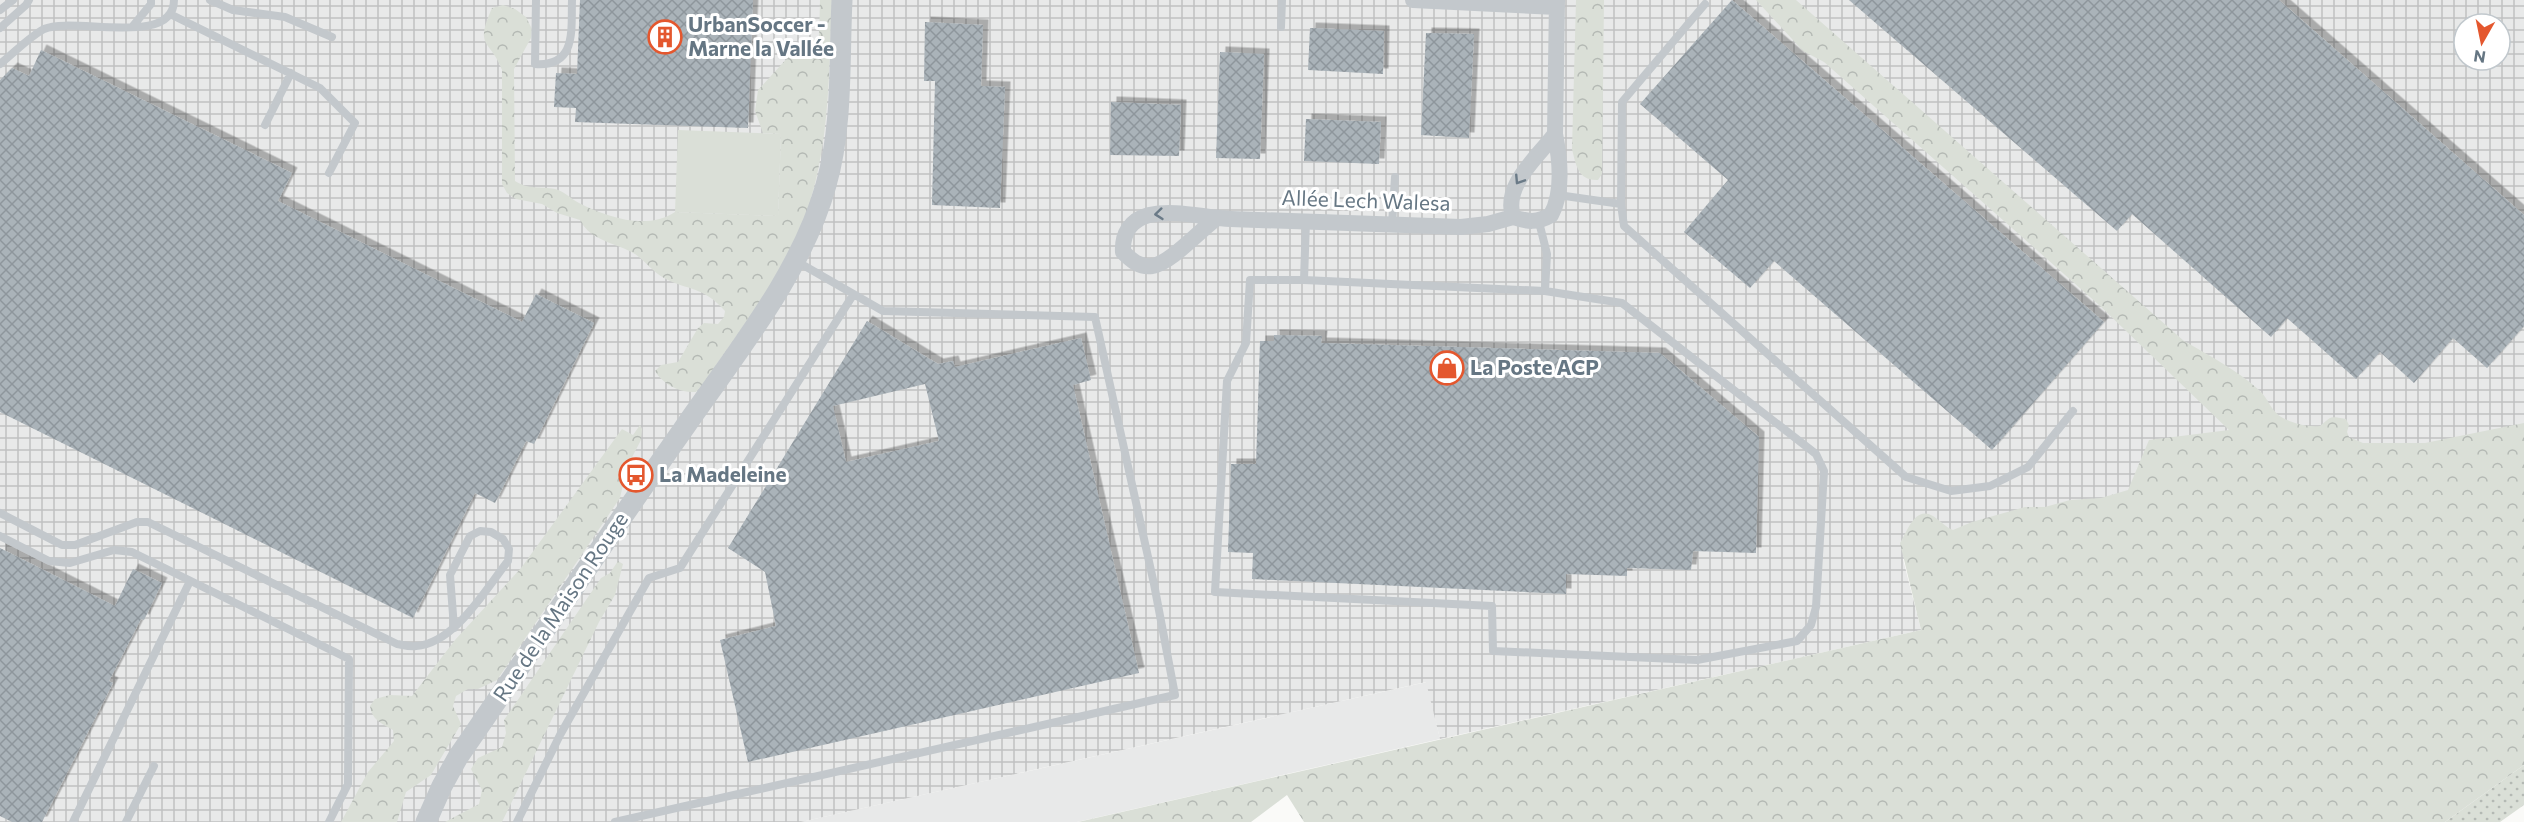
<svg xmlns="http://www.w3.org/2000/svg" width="2524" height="822" font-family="Commissioner,sans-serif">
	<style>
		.built { fill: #e8e9e9 }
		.industrial { fill: url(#industrial-grid); fill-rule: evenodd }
		.grass { fill: url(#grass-dots) }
		.forest { fill: url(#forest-crowns) }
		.garden { fill: #dadfd7 }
		.building { fill: url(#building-cross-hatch); fill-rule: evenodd; filter: url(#shadow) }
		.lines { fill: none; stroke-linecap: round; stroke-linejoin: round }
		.service { stroke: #c3c8cc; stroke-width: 8 }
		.minor { stroke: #c3c8cc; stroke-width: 16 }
		.tertiary { stroke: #c3c8cc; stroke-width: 21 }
		.oneway { stroke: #6a7a87 }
		.labels { text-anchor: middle; stroke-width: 6; stroke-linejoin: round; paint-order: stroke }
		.poi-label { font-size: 21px; font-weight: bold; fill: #657683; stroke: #fff; text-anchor: start }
		.street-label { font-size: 21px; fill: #657683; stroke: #fff }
	</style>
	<defs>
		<pattern id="industrial-grid" width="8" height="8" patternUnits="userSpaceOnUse" patternTransform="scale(1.5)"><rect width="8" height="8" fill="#e8e9e9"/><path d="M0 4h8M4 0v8" fill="none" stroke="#c0c1c2"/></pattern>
		<pattern id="grass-dots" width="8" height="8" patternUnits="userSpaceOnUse" patternTransform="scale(1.5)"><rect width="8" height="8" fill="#dadfd7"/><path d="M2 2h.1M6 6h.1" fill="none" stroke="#b4b9b4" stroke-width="1.8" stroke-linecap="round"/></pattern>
		<pattern id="forest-crowns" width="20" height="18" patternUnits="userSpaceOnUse" patternTransform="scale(1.5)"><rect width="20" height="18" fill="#dadfd7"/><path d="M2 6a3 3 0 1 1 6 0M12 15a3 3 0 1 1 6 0" fill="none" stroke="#b4b9b4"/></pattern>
		<pattern id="building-cross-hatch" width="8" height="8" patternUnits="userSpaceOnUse" patternTransform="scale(1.5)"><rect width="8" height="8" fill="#aab3b9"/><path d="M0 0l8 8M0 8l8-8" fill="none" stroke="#8e969c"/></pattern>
		<filter id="shadow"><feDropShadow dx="5.5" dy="-5.5" stdDeviation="0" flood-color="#0004"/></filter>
	</defs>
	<rect width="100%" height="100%" fill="#fafaf8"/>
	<path class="built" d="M1427 682 1440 739 1077 822H801Z"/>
	<path class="industrial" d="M0 0H2524V444L1903 559 1921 630 1440 739 1426 682 801 822H0ZM2464 24H2500V60H2464Z"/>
	<path class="grass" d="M2524 765V805L2500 822H2445Z"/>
	<path class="forest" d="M820 0H832C829 69 830 142 808 208 788 270 739 330 703 384L696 392C681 393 663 385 655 371L661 365 678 362 698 328 704 323 718 324 724 317 725 311C703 286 689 291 664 278 653 272 645 261 635 254 617 243 590 241 580 220L557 213 542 204 516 199 507 193 502 184V70C490 38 474 49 492 8L503 5 515 9 526 17 532 29 531 38 514 69 515 181C529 190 540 186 555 189 564 191 571 199 579 203 607 217 647 231 675 212L778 216 781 134 763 133 755 111 758 90 801 43 819 38Z
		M1576 0H1604L1602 174 1598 180C1578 181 1576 165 1572 149Z
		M1756 0H1796L2184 341C2210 356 2237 370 2259 390 2269 399 2271 412 2283 418 2294 424 2308 427 2320 426 2332 416 2329 416 2346 419L2349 425 2347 432 2349 437 2363 443H2425L2524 423V765L2445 822H1304L1287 795 1251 822H1078L1921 630 1900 543C1907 532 1915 505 1933 516 1941 521 1945 527 1953 530L1972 522 2025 507H2045L2070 500 2101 498 2128 490 2149 440 2229 430 2099 305 1824 62 1803 51Z
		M640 425 642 429 641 440 627 467 620 498 497 680 478 689H468L456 696 453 706 461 724 431 775 406 792 397 822H341L368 772 394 741 393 730C381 723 372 720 370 706L375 699 390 695 412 696 455 640 521 568 622 429 633 435Z
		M618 561 623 564 615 595 599 622 502 822H445L479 804 482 790 471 769 478 758 502 747 506 733 504 720 601 578 610 573Z"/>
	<path class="garden" d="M678 130 781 134 778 216 675 212Z"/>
	<path class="building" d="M580 0H753L748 128 575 122 576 108 554 107 556 73 577 74Z
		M1732 0 2104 322 1992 450 1774 261 1750 288 1684 232 1728 180 1640 104Z
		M1849 0H2279L2524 215V326L2487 368 2453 338 2414 383 2380 352 2356 379 2287 318 2271 337 2132 214 2117 231Z
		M925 22 983 25 981 86 1005 87 1000 208 932 205 935 81H924Z
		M1310 28 1384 31 1383 74 1308 70Z
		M1426 33 1474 34 1469 138 1421 135Z
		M41 50 292 173 278 201 522 322 536 294 594 323 534 444 526 441 495 503 475 493 413 618 0 412V80L12 68 29 76Z
		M1220 52 1264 54 1260 159 1216 158Z
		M1111 102 1181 105 1179 156 1110 155Z
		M1306 119 1381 122 1379 164 1304 161Z
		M867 321 938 364 953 361 955 367 1081 338 1091 380 1073 385 1139 673 748 762 720 640 776 626 765 572 728 548ZM925 384 939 441 846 462 833 406Z
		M1274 335 1322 336 1321 343 1660 353 1759 437 1756 553 1693 551 1691 570 1627 568V576L1566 574V594L1252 579 1253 553 1228 552 1231 464H1256L1260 341H1274Z
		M0 548 115 606 133 569 162 583 144 620 141 619 109 681 113 683 42 822H12L0 816Z"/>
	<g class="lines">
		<path class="service" d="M210 0 233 10 285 17 332 37
			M536 0 535 64C577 67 571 30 572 0
			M0 10 13 0
			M170 14 320 88 355 123 329 173
			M132 27 151 4V0
			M1281 27 1282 0
			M0 28 26 5 29 0
			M0 64C14 53 29 37 44 29 73 16 174 48 174 0
			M265 125 291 73
			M1558 195 1621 204 1624 226 1906 477 1951 491 1990 486 2028 467 2073 411
			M1621 204 1622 102 1705 4
			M1306 221 1304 280 1545 291 1547 254 1539 222
			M1392 225 1395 177
			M1304 280H1250L1246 343 1227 381 1215 592 1492 606 1493 651 1697 660 1797 641 1811 625 1816 607 1824 471 1816 454 1622 303 1545 291
			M0 513 62 545H75L137 522H148L397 644C403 645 410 647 416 646 455 643 485 590 508 561L509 549 503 539 491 532 480 531 470 536 450 575 454 628
			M0 536 49 561 70 563 114 550 132 552 349 659 348 784 329 822
			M73 822 190 581
			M126 822 154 766
			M517 822 560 735 649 578 680 568 853 295
			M615 822 1175 695 1154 584 1095 317 883 311 796 261"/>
		<path class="minor" d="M1413 0 1557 7
			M1555 134C1537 158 1503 185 1513 217 1528 222 1537 223 1551 215 1564 192 1560 159 1555 134L1557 0
			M1217 218C1200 230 1170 264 1152 266 1140 268 1131 260 1123 252 1122 234 1130 220 1149 215 1176 209 1204 218 1231 219 1308 221 1385 224 1461 227L1488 224 1513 217"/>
		<path class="tertiary" d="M426 822 442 786 458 757C533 648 606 539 682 431 734 355 801 275 826 185 843 126 839 61 842 0"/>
	</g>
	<defs><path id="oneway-chevron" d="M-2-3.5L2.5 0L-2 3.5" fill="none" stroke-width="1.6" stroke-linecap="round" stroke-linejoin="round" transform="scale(1.5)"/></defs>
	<g class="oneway">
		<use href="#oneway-chevron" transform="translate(1519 180) rotate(123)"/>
		<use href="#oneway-chevron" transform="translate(1159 214) rotate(174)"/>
	</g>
	<defs>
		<g id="building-ring" transform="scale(1.725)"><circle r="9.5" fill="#fff" stroke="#e4572e" stroke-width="1.5"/><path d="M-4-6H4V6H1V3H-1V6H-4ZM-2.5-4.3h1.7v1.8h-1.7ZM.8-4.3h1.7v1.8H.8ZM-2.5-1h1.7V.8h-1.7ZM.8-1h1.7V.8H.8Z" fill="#e4572e"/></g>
		<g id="shop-ring" transform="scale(1.725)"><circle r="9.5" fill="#fff" stroke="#e4572e" stroke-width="1.5"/><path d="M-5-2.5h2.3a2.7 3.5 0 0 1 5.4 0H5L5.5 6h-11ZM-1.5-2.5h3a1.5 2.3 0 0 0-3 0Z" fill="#e4572e"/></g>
		<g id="bus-ring" transform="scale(1.725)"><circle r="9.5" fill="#fff" stroke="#e4572e" stroke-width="1.5"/><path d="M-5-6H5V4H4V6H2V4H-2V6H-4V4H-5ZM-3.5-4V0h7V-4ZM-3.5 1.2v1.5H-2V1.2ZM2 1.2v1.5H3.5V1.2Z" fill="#e4572e"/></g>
	</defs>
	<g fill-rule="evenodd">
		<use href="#building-ring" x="665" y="37"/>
		<use href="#shop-ring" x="1447" y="368"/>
		<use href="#bus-ring" x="636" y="475"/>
	</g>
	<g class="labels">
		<g class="poi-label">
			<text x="688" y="32">UrbanSoccer -<tspan x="688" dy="24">Marne la Vallée</tspan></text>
			<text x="1470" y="375">La Poste ACP</text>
			<text x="659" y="482">La Madeleine</text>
		</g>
		<g class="street-label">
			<text transform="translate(1366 201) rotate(2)" y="7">Allée Lech Walesa</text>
			<text transform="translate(561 607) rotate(-56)" y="7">Rue de la Maison Rouge</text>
		</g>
	</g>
	<g transform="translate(2482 42) rotate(189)"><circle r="28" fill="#ffffff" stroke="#c1c8cd" stroke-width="1.5"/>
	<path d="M0-4.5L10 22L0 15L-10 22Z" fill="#e4572e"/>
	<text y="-9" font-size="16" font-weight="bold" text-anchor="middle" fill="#657683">N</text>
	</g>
</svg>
